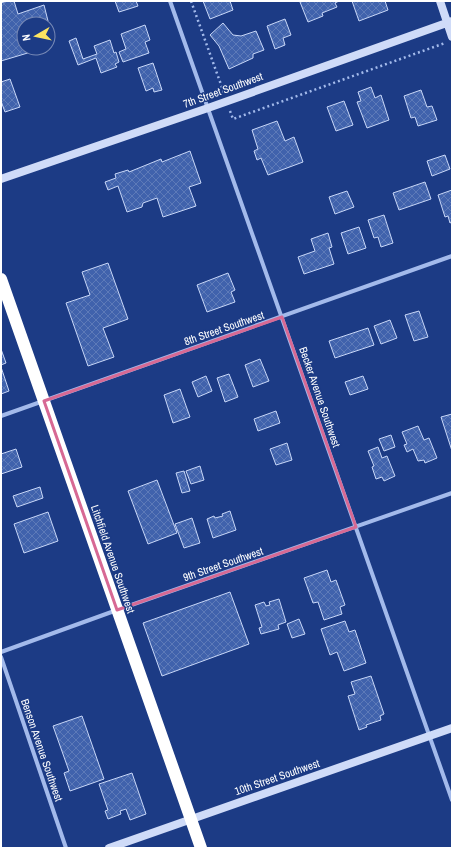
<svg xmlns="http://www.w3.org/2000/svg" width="453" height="849" font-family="'Archivo Narrow',sans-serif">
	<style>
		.building { fill: url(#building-cross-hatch); stroke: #c8d7f8 }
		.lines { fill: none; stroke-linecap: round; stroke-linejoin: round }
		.path { stroke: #a3baeb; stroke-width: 2.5; stroke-dasharray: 2 3; stroke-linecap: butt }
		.street { stroke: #a3baeb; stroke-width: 4 }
		.secondary { stroke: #cfdbf8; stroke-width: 8 }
		.highway { stroke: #fff; stroke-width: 12 }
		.marked { fill: none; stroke: #d76994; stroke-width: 3; stroke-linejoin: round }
		.labels { text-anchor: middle; stroke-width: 3; stroke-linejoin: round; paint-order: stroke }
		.street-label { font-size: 11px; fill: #fff; stroke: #1c3b85 }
	</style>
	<defs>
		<pattern id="building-cross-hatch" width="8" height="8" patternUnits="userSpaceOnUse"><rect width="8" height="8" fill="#4062ac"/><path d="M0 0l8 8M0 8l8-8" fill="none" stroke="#5d7ab8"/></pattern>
	</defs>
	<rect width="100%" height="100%" fill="#1c3b85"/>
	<path class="building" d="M7 1H14L18 14 44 5 48 21 38 24H24V48H29L31 52 1 61V3Z
		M115 1H136L138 6 119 12Z
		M203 1H230L233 10 210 19Z
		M303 1H339L335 3 337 7 322 13 323 16 308 22 300 2Z
		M352 1H385L388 10 359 21Z
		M285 19 291 35 283 38 285 45 275 49 267 26Z
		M223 23 233 35 241 36 256 31 264 50 253 54V58L229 69 219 46 210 35Z
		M145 25 150 40 145 42 149 53 123 62 119 52 126 49 121 34Z
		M76 38 83 59 97 54 94 46 110 40 114 53 116 52 119 62 115 64 117 67 101 73 96 58 78 65 69 41Z
		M153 63 162 90 154 92 153 88 146 91 138 68Z
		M10 79 20 107 5 112 1 101V82Z
		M371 87 375 98 381 95 389 120 367 128 357 102 361 101 358 92Z
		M421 90 427 107 432 106 437 120 418 126 415 117 411 118 404 96Z
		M344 101 353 125 336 131 327 107Z
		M277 121 285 141 294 137 303 162 268 175 261 158 257 160 254 151 258 149 252 130Z
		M190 151 201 183 189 187 196 206 163 217 157 198 143 203 142 207 127 212 118 186 108 190 105 182 116 178 115 174 128 170 129 172 161 159 162 162Z
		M445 155 450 169 432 176 427 161Z
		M425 182 431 199 399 210 393 193Z
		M452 190V222L450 223 448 216 445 217 438 195Z
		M347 191 354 207 335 214 329 197Z
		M384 215 393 243 381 247 378 237 374 238 368 220Z
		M359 227 366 248 348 254 341 233Z
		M328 233 332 247 329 248 334 264 304 274 298 257 315 251 311 239Z
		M108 263 128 319 103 328 114 357 88 366 66 303 90 295 82 272Z
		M228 273 235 290 231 292 235 302 207 312 197 285Z
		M419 311 428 337 414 341 405 315Z
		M390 320 397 338 381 344 374 326Z
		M368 328 374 345 335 358 329 341Z
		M1 349 6 363 1 365Z
		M260 359 269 381 253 387 245 365Z
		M1 367 9 391 1 394Z
		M229 374 238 397 225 402 217 378Z
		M206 376 212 391 198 397 192 382Z
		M363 376 368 389 350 395 345 382Z
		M180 389 190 417 173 423 164 395Z
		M276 411 280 423 258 431 254 419Z
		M452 414V451L441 417Z
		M418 426 424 440 429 438 437 458 425 463 424 460 418 461 413 449 407 452 404 445 407 444 402 432Z
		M391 435 395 447 384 451 379 439Z
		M287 443 292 460 276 465 270 449Z
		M378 447 382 458 387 456 395 476 384 481 382 477 376 479 372 467 374 466 368 451Z
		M16 449 22 467 1 474V454Z
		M200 466 204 480 191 484 186 471Z
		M184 471 190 491 182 493 176 473Z
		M157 480 177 533 148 544 128 491Z
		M40 487 43 498 17 507 13 496Z
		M230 511 236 530 213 538 207 519 214 516 215 518 223 516 222 514Z
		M48 512 58 541 24 553 14 524Z
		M192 518 200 543 184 548 175 524Z
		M327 570 331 582 336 580 345 605 340 607 342 614 324 620 318 602 313 603 304 578Z
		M230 592 249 644 162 676 143 623Z
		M279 599 286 622 278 625 279 629 261 634 259 628 262 627 255 605 264 602 266 606 270 605 269 602Z
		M299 619 305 634 292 638 287 624Z
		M345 621 349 632 355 630 366 663 344 671 337 652 330 655 321 629Z
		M371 676 384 714 380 716 381 720 366 725 367 727 359 730 348 696 355 694 351 682Z
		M82 716 104 779 70 791 64 773 69 771 53 726Z
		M132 773 146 814 130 820 126 809 120 811 121 814 108 819 105 811 108 810 99 784Z"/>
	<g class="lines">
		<path class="path" d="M191 1 224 93
			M230 111 233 119 445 43"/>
		<path class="street" d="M170 1 452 800
			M1 416 452 256
			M1 652 117 610 452 493
			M1 657 66 848"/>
		<path class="secondary" d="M440 1 452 37
			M1 179 208 108 452 21
			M109 848 452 728"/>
		<path class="highway" d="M1 279 201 848"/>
	</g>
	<path class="marked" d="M282 317 356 527 117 610 44 401Z"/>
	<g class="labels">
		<g class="street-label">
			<text transform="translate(223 90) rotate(-20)" y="4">7th Street Southwest</text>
			<text transform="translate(224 328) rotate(-19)" y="4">8th Street Southwest</text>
			<text transform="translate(320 397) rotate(71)" y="4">Becker Avenue Southwest</text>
			<text transform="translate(113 559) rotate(71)" y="4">Litchfield Avenue Southwest</text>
			<text transform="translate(223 564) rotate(-19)" y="4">9th Street Southwest</text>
			<text transform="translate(42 750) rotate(71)" y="4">Benson Avenue Southwest</text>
			<text transform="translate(277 777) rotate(-19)" y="4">10th Street Southwest</text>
		</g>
	</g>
	<rect width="453" height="849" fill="none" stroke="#ffffff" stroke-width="4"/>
	<g transform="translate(36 36) rotate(261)"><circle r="19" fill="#1c3b85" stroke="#7789b6"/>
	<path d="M0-3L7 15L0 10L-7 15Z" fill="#fce461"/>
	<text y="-6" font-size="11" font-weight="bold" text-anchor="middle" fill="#ffffff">N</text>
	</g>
</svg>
